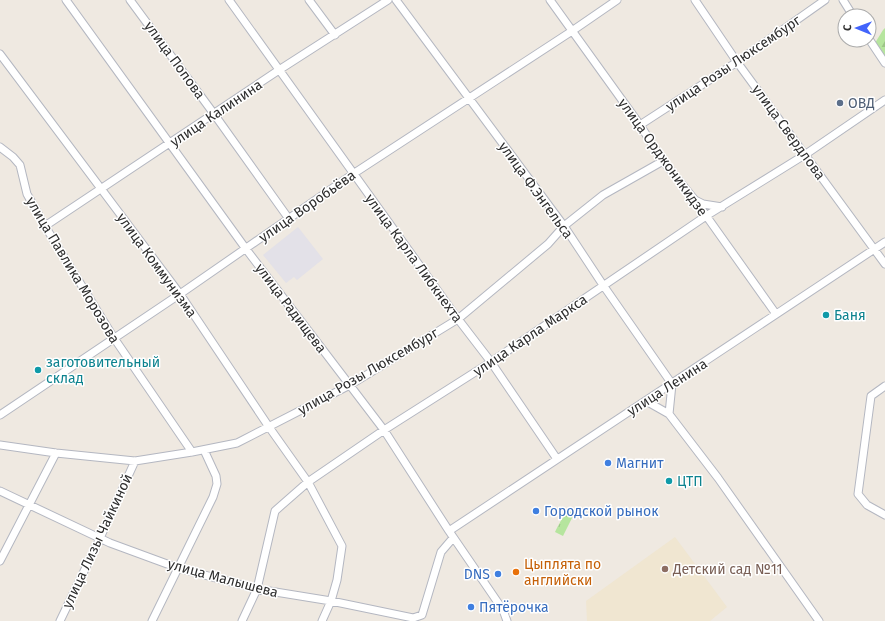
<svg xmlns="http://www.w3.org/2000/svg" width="885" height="621" font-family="'Fira Sans',sans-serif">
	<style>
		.industrial { fill: #e3e1e8 }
		.education { fill: #f0e6d1 }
		.grass { fill: url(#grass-tufts) }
		.forest { fill: url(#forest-firs) }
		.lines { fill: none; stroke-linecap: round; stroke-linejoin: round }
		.street-casing { stroke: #b4b7c1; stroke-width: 9 }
		.street { stroke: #fff; stroke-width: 7 }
		.service-dot { fill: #5c6f8a; stroke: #fff; stroke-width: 1.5 }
		.culture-dot { fill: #0f9aa8; stroke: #fff; stroke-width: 1.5 }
		.shop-dot { fill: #3f7fe0; stroke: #fff; stroke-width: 1.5 }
		.education-dot { fill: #8d6e63; stroke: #fff; stroke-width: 1.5 }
		.food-dot { fill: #e8710a; stroke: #fff; stroke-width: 1.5 }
		.labels { text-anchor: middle; stroke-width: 3; stroke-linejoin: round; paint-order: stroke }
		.street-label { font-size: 14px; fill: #2e2e2e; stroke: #fff }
		.service-label { font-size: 14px; fill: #4e5e75; stroke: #fff; text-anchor: start }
		.culture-label { font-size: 14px; fill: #0d838f; stroke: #fff; text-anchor: start }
		.shop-label { font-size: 14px; fill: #366cbe; stroke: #fff; text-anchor: start }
		.food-label { font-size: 14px; fill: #c56008; stroke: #fff; text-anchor: start }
		.education-label { font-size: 14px; fill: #785e54; stroke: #fff; text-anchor: start }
	</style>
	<defs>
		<pattern id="grass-tufts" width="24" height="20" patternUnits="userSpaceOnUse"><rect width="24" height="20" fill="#b6e59e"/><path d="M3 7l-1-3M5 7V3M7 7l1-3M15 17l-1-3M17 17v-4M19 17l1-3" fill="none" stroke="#9dc588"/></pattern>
		<pattern id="forest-firs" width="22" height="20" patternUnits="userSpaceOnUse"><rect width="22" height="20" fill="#b6e59e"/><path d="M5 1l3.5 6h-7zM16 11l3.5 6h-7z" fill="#9dc588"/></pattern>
	</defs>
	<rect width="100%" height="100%" fill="#efe9e1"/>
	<path class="industrial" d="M298 227 323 259 297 280 294 277 286 283 263 255Z"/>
	<path class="education" d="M675 537 727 607 710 621H587L586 601Z"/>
	<path class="grass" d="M580 510 573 516 563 536 555 532C562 519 564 511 580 510Z"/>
	<path class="forest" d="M885 28V58L875 43 883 30Z"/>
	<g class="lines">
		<g class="street-casing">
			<path id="street" d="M66 0 246 249 384 430 449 531 503 610 507 621
				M130 0 214 114 289 219
				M229 0 458 319 491 362 557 459
				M309 0 335 35
				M396 0 564 226 603 285 672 384 669 414
				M550 0 640 125 663 161 695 200 776 314
				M695 0 737 62 885 264
				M843 0 853 16
				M869 39 885 63
				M0 54 180 294 269 427 308 482 342 546 337 580 331 601 322 621
				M640 125 737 62 825 0
				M0 147 13 157 20 165 27 194 45 226 114 338 192 452
				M695 200 703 204 722 207
				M45 226 279 70 388 0
				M885 386 871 396 858 494 867 505 885 515
				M646 401 669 414 718 478 819 621
				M0 415 180 294 353 174 572 31 617 0
				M0 445 56 453 135 461 192 452 237 443 350 385 458 319 548 244 564 226 603 195 663 161
				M0 491 110 543 178 568 257 589 331 601 413 618 422 615 441 552 453 538
				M449 531 885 242
				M0 561 56 453
				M60 621 100 538 135 461
				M152 621 213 497 217 484 216 476 204 450
				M242 621 257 589 275 511 308 482 384 430 491 362 706 216 806 154 885 100"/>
		</g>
		<use href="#street" class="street"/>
	</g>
	<circle class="service-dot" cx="840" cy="103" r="4"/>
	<g class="culture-dot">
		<circle cx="826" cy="315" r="4"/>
		<circle cx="38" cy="370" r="4"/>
		<circle cx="669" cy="481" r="4"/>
	</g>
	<g class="shop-dot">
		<circle cx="608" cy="463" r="4"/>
		<circle cx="536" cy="511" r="4"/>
		<circle cx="498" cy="574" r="4"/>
		<circle cx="471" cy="607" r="4"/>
	</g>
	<circle class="education-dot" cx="665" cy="569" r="4"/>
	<circle class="food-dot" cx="516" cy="572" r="4"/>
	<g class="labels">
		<g class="street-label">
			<text transform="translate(175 60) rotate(54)" y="5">улица Попова</text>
			<text transform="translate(733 63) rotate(-34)" y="5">улица Розы Люксембург</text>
			<text transform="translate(216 113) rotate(-34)" y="5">улица Калинина</text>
			<text transform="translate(789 132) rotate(54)" y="5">улица Свердлова</text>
			<text transform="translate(663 157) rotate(54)" y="5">улица Орджоникидзе</text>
			<text transform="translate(536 190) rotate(54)" y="5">улица Ф.Энгельса</text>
			<text transform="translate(307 206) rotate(-35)" y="5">улица Воробьёва</text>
			<text transform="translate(414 258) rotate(54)" y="5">улица Карла Либкнехта</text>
			<text transform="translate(157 265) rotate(54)" y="5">улица Коммунизма</text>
			<text transform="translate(73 270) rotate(59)" y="5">улица Павлика Морозова</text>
			<text transform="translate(291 308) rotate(53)" y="5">улица Радищева</text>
			<text transform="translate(530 335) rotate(-34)" y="5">улица Карла Маркса</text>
			<text transform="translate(368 371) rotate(-30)" y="5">улица Розы Люксембург</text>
			<text transform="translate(667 387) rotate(-33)" y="5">улица Ленина</text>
			<text transform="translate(97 541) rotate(-65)" y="5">улица Лизы Чайкиной</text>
			<text transform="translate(223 578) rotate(15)" y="5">улица Малышева</text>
		</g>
		<g class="service-label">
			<text x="848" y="108">ОВД</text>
		</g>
		<g class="culture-label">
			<text x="834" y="320">Баня</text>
			<text x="46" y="367">заготовительный<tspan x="46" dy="16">склад</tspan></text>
			<text x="677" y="486">ЦТП</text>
		</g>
		<g class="shop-label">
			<text x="616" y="468">Магнит</text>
			<text x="544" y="516">Городской рынок</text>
			<text x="490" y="579" text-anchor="end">DNS</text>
			<text x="479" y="612">Пятёрочка</text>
		</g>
		<g class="food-label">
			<text x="524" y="569">Цыплята по<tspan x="524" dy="16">английски</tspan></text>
		</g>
		<g class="education-label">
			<text x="673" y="574">Детский сад №11</text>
		</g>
	</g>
	<g transform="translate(857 28) rotate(271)"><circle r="19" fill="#ffffff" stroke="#ababab"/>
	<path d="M0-3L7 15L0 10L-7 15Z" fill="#4264fb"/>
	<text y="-6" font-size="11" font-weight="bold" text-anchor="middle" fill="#2e2e2e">С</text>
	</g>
</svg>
